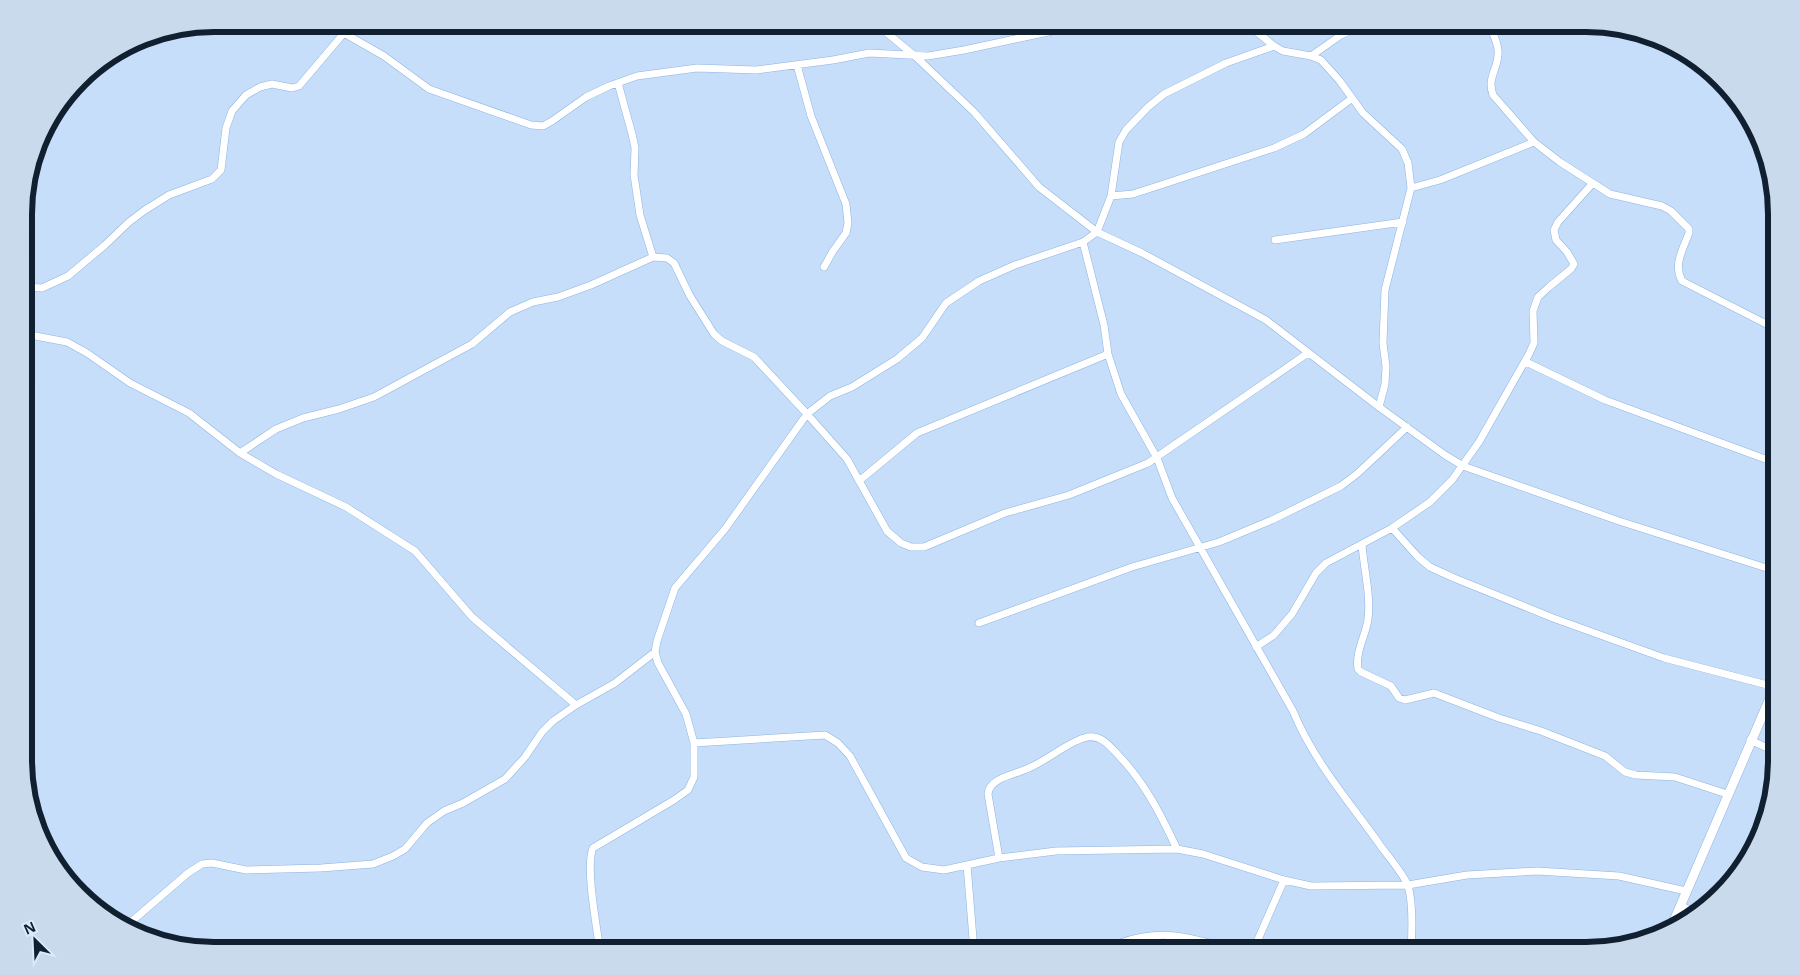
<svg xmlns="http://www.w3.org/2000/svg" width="1800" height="975" font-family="'Open Sans',sans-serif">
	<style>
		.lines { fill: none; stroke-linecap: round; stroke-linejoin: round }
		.minor-casing { stroke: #8db4e0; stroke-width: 8 }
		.tertiary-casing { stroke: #8db4e0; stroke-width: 10 }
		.minor { stroke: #fff; stroke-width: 7 }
		.tertiary { stroke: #fff; stroke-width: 9 }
		.rim { fill: none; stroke: #112030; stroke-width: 6 }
	</style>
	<rect width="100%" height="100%" fill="#c6defa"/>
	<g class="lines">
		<g class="minor-casing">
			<path id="minor" d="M328 24 384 56 429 89 531 125 543 126 552 121 586 97 609 86 637 76 697 68 756 70 833 60 869 53 928 56 964 50 1085 24
				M876 24 915 56 974 112 1039 187 1097 232 1111 196 1119 142 1126 130 1148 107 1164 94 1226 63 1274 46
				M1247 24 1274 46 1283 51 1311 56 1321 60 1339 80 1363 113 1402 149 1408 163 1411 188 1385 290 1383 343 1386 367 1385 384 1379 407
				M1489 24C1492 32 1497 40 1498 50 1500 67 1486 77 1493 95L1534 142 1560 162 1610 194 1662 206 1671 211 1689 229V233C1683 249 1673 265 1682 281L1776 329
				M1311 56 1341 35 1363 24
				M797 65 811 116 846 204 848 223 846 233 833 251 824 267
				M618 83 632 134 635 148 634 175 640 215 653 257
				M1411 188 1440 180 1534 142
				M1111 196 1133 194 1274 148 1304 134 1351 99
				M1275 240 1403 222
				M1083 242 1104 325 1108 354 1121 394 1157 458 1172 498 1293 711C1314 762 1349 801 1380 845 1387 855 1405 876 1408 886 1413 902 1412 934 1411 951
				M25 287 42 288 68 276 105 245 129 222 145 210 169 195 212 179 221 170 226 128 232 111 246 95 260 87 272 84 292 88 299 86 344 33
				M25 334 67 342 87 353 130 383 189 413 240 453 276 474 346 507 415 551 472 617 576 705
				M1526 362 1605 400 1776 463
				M240 453 276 429 303 418 339 409 374 397 472 344 510 312 533 302 558 297 591 285 653 257 667 258 674 263 690 296 714 334 722 341 754 357 807 414 847 459 887 531 901 543 911 547H924L1005 513 1069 495 1148 463 1308 353
				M859 481 917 433 1108 354
				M1392 528 1418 557 1430 567 1454 578 1553 618 1664 658 1775 687
				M1362 545C1364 569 1371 596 1368 619 1366 635 1355 652 1358 669L1361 672 1391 686 1399 698 1405 700 1434 693 1499 718 1541 731 1605 756 1625 772 1636 775 1675 777 1727 794
				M979 623 1132 567 1219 542 1272 520 1341 486 1358 473 1407 427
				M1256 647 1274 635 1292 614 1316 573 1326 563 1392 528 1430 502 1452 480 1479 442 1529 354 1534 343 1533 311 1538 297 1549 287 1571 269 1574 264 1567 252 1556 240 1554 230 1558 222 1592 184
				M1750 740 1776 752
				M694 743 825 735 838 743 850 756 906 858 922 867 944 870 999 858 1056 851 1177 849 1203 854 1284 880 1311 886 1408 885 1467 875 1537 871 1619 876 1686 891
				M999 858 988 794C989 779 1012 775 1024 770 1044 763 1066 743 1084 738 1100 733 1109 745 1119 756 1145 783 1161 815 1177 849
				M967 865 974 951
				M1681 906 1697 913
				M124 928 188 873 202 864 212 863 246 870 321 868 373 864 393 856 405 849 427 823 444 811 463 803 505 779 525 757 542 732 553 721 576 705 615 683 655 652
				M600 951C597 928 585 867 593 848L674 800 688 790 694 777V743L686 714 658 663 655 652 657 641 675 588 725 529 807 414 830 396 852 387 897 359 922 338 946 303 979 281 1015 265 1083 242 1097 232 1142 253 1266 320 1379 407 1445 455 1463 466 1619 521 1776 571
				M1118 951 1120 943C1166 927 1194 939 1239 951
				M1244 951 1251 950 1256 944 1284 880"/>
		</g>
		<g class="tertiary-casing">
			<path id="tertiary" d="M1670 930 1776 684"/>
		</g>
		<use href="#minor" class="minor"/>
		<use href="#tertiary" class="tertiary"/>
	</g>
	<path d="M0 0H1800V975H0ZM214 32H1586A182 182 0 0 1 1768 214V760A182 182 0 0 1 1586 942H214A182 182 0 0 1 32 760V214A182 182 0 0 1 214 32Z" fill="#cadaed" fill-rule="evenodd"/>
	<path class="rim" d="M214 32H1586A182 182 0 0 1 1768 214V760A182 182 0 0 1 1586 942H214A182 182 0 0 1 32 760V214A182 182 0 0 1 214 32Z"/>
	<g transform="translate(35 940) rotate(336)" stroke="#daeafd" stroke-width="4" paint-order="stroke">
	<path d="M0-4L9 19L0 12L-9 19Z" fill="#112030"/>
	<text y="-8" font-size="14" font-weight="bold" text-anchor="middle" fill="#112030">N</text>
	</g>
</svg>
